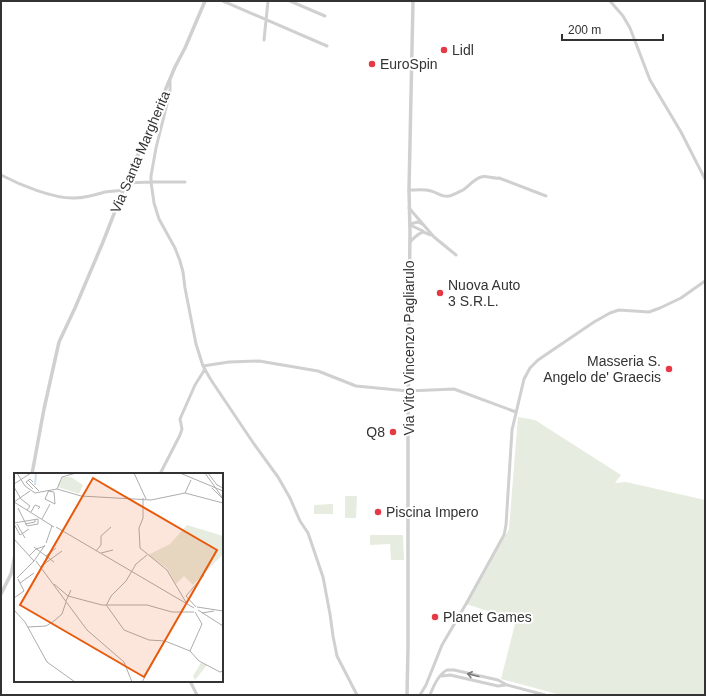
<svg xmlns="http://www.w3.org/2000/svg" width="706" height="696" font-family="Helvetica,sans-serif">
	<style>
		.green { fill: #e6ecdf }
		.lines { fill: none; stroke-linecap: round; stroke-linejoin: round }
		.minor { stroke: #d0d0d0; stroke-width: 3 }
		.tertiary { stroke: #d0d0d0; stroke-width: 3.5 }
		.oneway { stroke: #7a7a7a }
		.poi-dot { fill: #e63946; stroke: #fff; stroke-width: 1.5 }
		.labels { text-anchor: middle; stroke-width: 4; stroke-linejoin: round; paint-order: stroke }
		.poi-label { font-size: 14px; fill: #333; stroke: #fff; text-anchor: start }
		.street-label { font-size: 14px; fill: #333; stroke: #fff }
		.inset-river { fill: none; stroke: #cfe2ee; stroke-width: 2 }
		.inset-road { fill: none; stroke: #adadad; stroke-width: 1 }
		.view { fill: #e8590c; fill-opacity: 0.15; stroke: #e8590c; stroke-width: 2 }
		.inset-edge { fill: none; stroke: #333; stroke-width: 2 }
	</style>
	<rect width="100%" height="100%" fill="#fff"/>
	<path class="green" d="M518 417 535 420 621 475 615 483 626 482 705 500V695H561L501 679 516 620 466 604 509 529Z
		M345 496H357L356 518H345Z
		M333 504V514H314V505Z
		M370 535H403L404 560H391L390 544 370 545Z"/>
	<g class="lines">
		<path class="minor" d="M223 1 327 46
			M290 1 325 16
			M610 1 623 16 630 28 650 80 681 132 705 179
			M264 40 268 1
			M170 81V92L156 148 151 176V182L154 203 159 219 175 248 180 261 183 272 185 288 196 344 203 366 211 380 254 444 278 477 290 498 300 521 308 533 323 577 330 614 333 636 337 656 357 695
			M1 175C20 185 54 199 75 198 85 198 95 195 105 192 111 191 118 191 124 190
			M126 183 151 182H185
			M409 190C416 190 425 189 431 191 437 192 442 198 449 196 452 196 461 191 463 190 469 186 474 179 481 177 486 175 493 179 499 178L546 196
			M409 208 434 237 456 255
			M410 224 418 222 422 224
			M410 225 423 231
			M410 242C414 238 417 234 423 232L431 235
			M203 366 229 362 259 361 318 371 356 386 408 391 454 389 516 412
			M160 474 180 435 182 429 180 419 195 385 205 369
			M442 676 450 675 498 686 505 685
			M190 681 197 695
			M420 695 426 685 442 645 466 604 504 535 506 525 512 430 524 379 530 368 538 360 594 322 610 313 619 310 649 312 660 308 681 298 705 281
			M430 695C433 687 439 674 447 670 449 670 452 670 454 670L498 680 507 685 545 695"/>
		<path class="tertiary" d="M32 474 44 409 59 342 75 308 103 242 126 183 175 67 185 48 205 1
			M1 594 11 574 15 555
			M407 695 408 647V419L410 232 409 190 413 1"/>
	</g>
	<defs><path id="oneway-shaft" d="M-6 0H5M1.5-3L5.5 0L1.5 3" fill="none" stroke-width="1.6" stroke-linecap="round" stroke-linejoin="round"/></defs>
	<use class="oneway" href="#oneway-shaft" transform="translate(473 675) rotate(-166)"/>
	<g class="poi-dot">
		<circle cx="444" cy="50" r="4"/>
		<circle cx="372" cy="64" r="4"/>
		<circle cx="440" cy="293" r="4"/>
		<circle cx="669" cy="369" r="4"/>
		<circle cx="393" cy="432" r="4"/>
		<circle cx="378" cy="512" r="4"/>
		<circle cx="435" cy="617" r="4"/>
	</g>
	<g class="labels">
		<g class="poi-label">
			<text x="452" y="55">Lidl</text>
			<text x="380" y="69">EuroSpin</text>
			<text x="448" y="290">Nuova Auto<tspan x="448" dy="16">3 S.R.L.</tspan></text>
			<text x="661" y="366" text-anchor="end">Masseria S.<tspan x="661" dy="16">Angelo de' Graecis</tspan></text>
			<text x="385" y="437" text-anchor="end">Q8</text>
			<text x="386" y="517">Piscina Impero</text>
			<text x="443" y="622">Planet Games</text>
		</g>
		<g class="street-label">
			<text transform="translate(140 152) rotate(-67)" y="5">Via Santa Margherita</text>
			<text transform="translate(409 348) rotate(-90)" y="5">Via Vito Vincenzo Pagliarulo</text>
		</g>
	</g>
	<g transform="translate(14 473)">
		<rect width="209" height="209" fill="#fff"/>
		<path d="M49 4H57L69 12 65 21 44 14ZM173 52 209 63V81L179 112 170 103 162 111 153 95 134 82 156 71ZM187 190 193 192 181 207 179 203Z" fill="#e6ecdf"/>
		<path class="inset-river" d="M21 12 22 0"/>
		<path class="inset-road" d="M3 0 11 13 21 20 43 16 67 23 137 27 171 20 177 7M120 0 132 26M166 0 209 18M191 0 208 24M194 0 203 12 209 15M14 7 25 18M0 11 17 0M0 14 7 26M198 15 209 26M19 16 12 9 16 6 19 9M43 16 48 4 62 0M34 18 40 19 41 31 31 26 35 17M171 20 209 30M129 25V45L125 55 126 75 153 97 173 131M7 26 16 33 13 37M0 29 40 54M0 29 16 18M4 35 13 53 24 51V46M17 39 21 32 26 34 24 36M28 46 36 31M0 50 24 46M0 51 6 62 15 56M3 51 11 65M11 51 21 49V47M42 54 180 135M0 66 20 88M32 70 38 53M20 74 40 89M82 78 87 72V63L97 54M87 80 99 77M15 83 22 76 31 73M32 83 42 75M20 88 31 72M22 88 73 157 110 189 118 209M26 94 48 78M3 105 20 88M6 110 20 100M40 111 54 123 88 132H133L158 139H180M172 123 190 102M172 123 182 134M0 125 10 118 4 106M52 128 57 117M92 133 97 123 112 108 122 91 133 82M93 133 110 157 135 167 151 168M183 134 209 138M0 137 11 149 33 189 61 209M184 137 209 153M181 139 188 151 176 178 185 188 206 199 209 198M188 140 200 138M14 154 32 153 40 148 48 141 52 129M128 209 151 168 176 178"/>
		<path class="view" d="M79 5 203 77 130 204 6 132Z"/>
		<rect width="209" height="209" class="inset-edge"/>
	</g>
	<rect width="706" height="696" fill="none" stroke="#333333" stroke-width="4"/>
	<path d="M562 34v6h101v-6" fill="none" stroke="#333333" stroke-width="2"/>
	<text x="568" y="34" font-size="12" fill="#333333" stroke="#ffffff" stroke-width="3" paint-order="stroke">200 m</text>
</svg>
